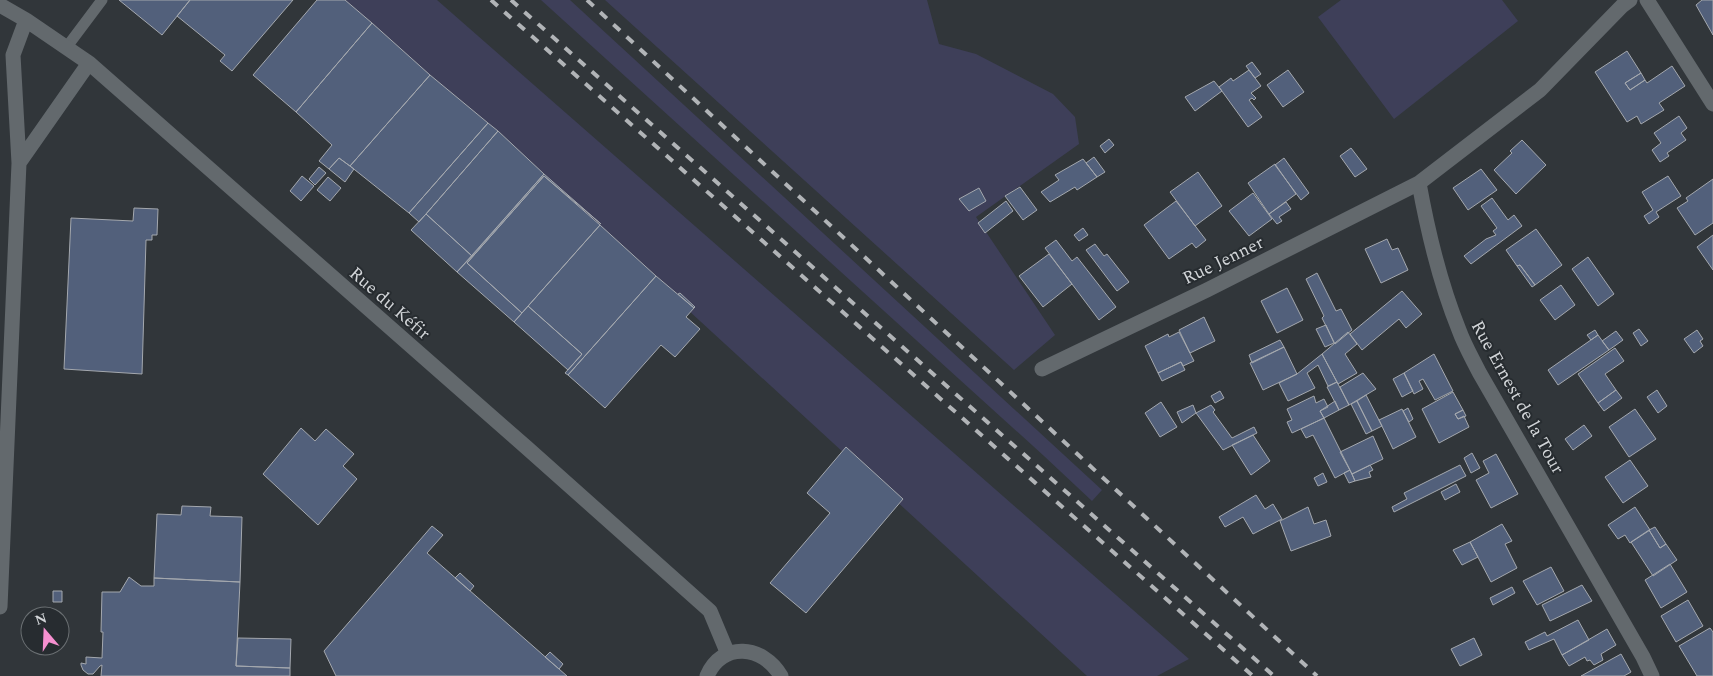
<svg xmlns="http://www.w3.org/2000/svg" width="1713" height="676" font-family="Spectral,serif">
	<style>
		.green { fill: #3e3f59 }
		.building { fill: #52607b; stroke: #a4a8ae }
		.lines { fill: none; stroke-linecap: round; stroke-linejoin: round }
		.lane { stroke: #63696d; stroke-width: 11 }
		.street { stroke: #63696d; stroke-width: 15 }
		.rail { stroke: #b1b4b7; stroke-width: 4; stroke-dasharray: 9 9; stroke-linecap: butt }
		.labels { text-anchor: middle; stroke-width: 4; stroke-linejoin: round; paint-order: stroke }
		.street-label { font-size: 18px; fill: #d2d5d8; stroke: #272c30 }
	</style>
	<rect width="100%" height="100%" fill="#31363a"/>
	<path class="green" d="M336 0H437L1189 659 1157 676H1087L482 121Z
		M541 0H570L1102 490 1092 501 1044 456Z
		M605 0H927L939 44 976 54 1053 94 1075 117 1079 144 976 217 1055 335 1014 370Z
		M1341 0H1502L1518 21 1394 119 1318 17Z"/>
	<path class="building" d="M119 0H190L162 35Z
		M190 0H293L232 71 220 61 225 55 177 16Z
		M317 0H345L372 23 296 112 253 75Z
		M1702 0H1713V35L1696 5Z
		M372 23 430 75 350 166 339 158 329 169 319 161 332 145 296 112Z
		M1627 51 1641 73 1625 83 1630 90 1645 80 1647 83 1672 66 1685 86 1659 103 1664 110 1641 124 1637 116 1627 122 1595 72Z
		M1252 62 1261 74 1255 78 1246 66Z
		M1249 70 1261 86 1251 93 1256 98 1254 100 1252 98 1249 100 1262 117 1248 127 1219 87 1231 78 1233 81Z
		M1288 70 1304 92 1283 107 1267 85Z
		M1641 73 1645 80 1630 90 1625 83Z
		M430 75 488 123 409 213 350 166Z
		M1214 81 1222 91 1195 111 1185 97Z
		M1679 116 1687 128 1681 133 1686 140 1667 153 1669 156 1660 162 1652 150 1661 143 1654 133Z
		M488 123 498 131 419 222 409 213Z
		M498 131 544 174 472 256 426 214Z
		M1109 139 1114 145 1105 153 1100 146Z
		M1522 140 1546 165 1516 194 1494 170 1512 153 1510 151Z
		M1351 148 1367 169 1355 177 1340 156Z
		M1094 157 1105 172 1097 177 1086 163Z
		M339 158 354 169 345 182 329 169Z
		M1284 158 1309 193 1301 200 1275 165Z
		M1083 159 1097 177 1077 190 1075 187 1050 202 1041 192 1059 180 1055 175Z
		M1275 164 1296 194 1269 214 1248 183Z
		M319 167 326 173 315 185 309 179Z
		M1481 169 1497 190 1468 210 1453 188Z
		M1198 172 1222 206 1195 226 1170 192Z
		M544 174 601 224 544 176 467 263 522 313 514 322 457 272Z
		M302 176 314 186 301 201 290 191Z
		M544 176 600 225 522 313 467 263Z
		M1668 176 1681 196 1656 212 1659 217 1649 224 1644 216 1653 210 1642 192Z
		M328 177 341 188 330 201 317 190Z
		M1713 179V223L1695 235 1677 208 1688 201 1686 198Z
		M1020 187 1037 210 1023 220 1005 196Z
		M979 188 986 201 969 211 959 199Z
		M1253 193 1272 219 1249 236 1229 211Z
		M1492 198 1508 220 1514 215 1522 226 1471 264 1464 256 1486 239 1496 235 1493 231 1497 228 1481 206Z
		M1006 201 1013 211 985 233 978 223Z
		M1176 201 1206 240 1196 248 1192 243 1169 259 1144 225Z
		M1286 202 1291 209 1279 217 1282 221 1277 224 1269 214Z
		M134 208 158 209 157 235H152V240H146L142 374 64 369 71 218 133 221Z
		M426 214 472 256 457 272 411 230Z
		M600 225 656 276 568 375 565 373 582 354 528 306Z
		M1083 228 1088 235 1079 241 1074 235Z
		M1536 229 1562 265 1535 285 1520 265 1517 266 1506 250Z
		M1713 235V270L1697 247Z
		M1387 239 1392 250 1398 248 1408 270 1381 283 1365 249Z
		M1056 240 1072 261 1077 257 1116 307 1099 320 1045 248Z
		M1095 244 1104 256 1107 254 1129 282 1117 291 1086 250Z
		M1049 254 1072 284 1043 307 1019 276Z
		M1588 257 1614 294 1598 306 1572 269Z
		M1520 265 1535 285 1532 287 1517 266Z
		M1317 273 1336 311 1341 309 1352 330 1335 344 1322 318 1324 316 1306 279Z
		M656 276 694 308 686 317 700 329 675 357 661 345 605 408 568 375Z
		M1561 285 1575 305 1555 320 1540 300Z
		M1287 288 1303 320 1277 333 1261 301Z
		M1402 291 1422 314 1406 328 1399 319 1362 350 1350 334Z
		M680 293 695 307 694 308 678 294Z
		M528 306 582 354 568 370 514 322Z
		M1204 317 1215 341 1190 353 1179 330Z
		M1326 325 1334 343 1325 347 1316 329Z
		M1639 329 1648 341 1641 346 1633 333Z
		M1595 330 1598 335 1591 340 1587 335Z
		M1697 330 1703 339 1700 341 1703 346 1694 353 1684 339Z
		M1616 331 1623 340 1609 350 1602 341Z
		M1179 332 1194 361 1183 366 1181 362 1158 373 1145 346 1168 334 1169 337Z
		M1348 332 1357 344 1345 354 1357 373 1338 384 1322 354Z
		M1598 335 1609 350 1558 385 1548 370Z
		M1280 340 1284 347 1252 363 1249 355Z
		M1284 347 1297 374 1263 390 1250 363Z
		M1615 348 1624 361 1605 374 1616 390 1598 403 1578 374Z
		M1322 354 1337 382 1328 386 1318 365 1307 373 1315 388 1288 401 1279 383 1297 374Z
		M1434 354 1453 391 1435 400 1423 379 1419 381 1423 389 1414 394 1404 373Z
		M1181 362 1185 370 1162 381 1158 373Z
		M1363 373 1376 389 1349 405 1340 387Z
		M1404 373 1413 391 1402 397 1393 379Z
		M1337 382 1349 405 1339 410 1327 387Z
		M1616 390 1622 398 1604 411 1598 403Z
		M1657 390 1667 406 1658 413 1647 397Z
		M1220 391 1224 398 1215 403 1211 396Z
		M1453 392 1463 410 1455 414 1458 419 1464 416 1469 427 1439 443 1422 409Z
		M1366 395 1382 426 1372 431 1357 401Z
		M1314 396 1316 403 1324 399 1328 407 1320 411 1324 418 1292 433 1287 422 1292 420 1287 409Z
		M1335 401 1339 410 1324 418 1320 411Z
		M1357 401 1372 431 1366 434 1351 404Z
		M1161 402 1177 427 1160 437 1145 413Z
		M1193 405 1196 413 1182 423 1177 412Z
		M1211 405 1215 410 1213 412 1232 438 1254 427 1257 433 1223 450 1196 413Z
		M1408 408 1413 419 1409 422 1403 411Z
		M1402 409 1416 437 1393 449 1379 420Z
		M1635 409 1656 439 1629 457 1609 427Z
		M1463 410 1466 416 1458 419 1455 414Z
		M1324 418 1350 470 1335 478 1313 435 1306 438 1301 429Z
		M1584 425 1592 436 1573 450 1565 439Z
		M301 428 315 441 326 429 354 454 343 466 357 479 318 525 263 474Z
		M1253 435 1270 461 1251 475 1232 445Z
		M1373 436 1383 459 1352 474 1340 452Z
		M846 447 903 499 806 613 770 583 830 513 807 493Z
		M1472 453 1480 468 1471 473 1464 458Z
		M1496 454 1518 494 1491 508 1476 480 1489 473 1483 461Z
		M1630 460 1648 486 1623 503 1605 477Z
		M1370 465 1373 470 1369 472 1371 477 1355 481 1352 474Z
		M1460 465 1466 476 1394 512 1392 507 1407 499 1404 493Z
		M1350 470 1355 481 1349 483 1344 473Z
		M1323 473 1327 482 1318 486 1314 478Z
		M1456 484 1460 492 1445 500 1441 492Z
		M1256 495 1265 509 1273 504 1282 519 1253 534 1243 517 1225 527 1219 517Z
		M182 506 211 507 210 516 242 517 240 582 154 578 157 514 181 515Z
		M1308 507 1314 524 1326 520 1331 536 1291 551 1280 521Z
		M1635 507 1650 530 1630 543 1625 535 1618 539 1608 525Z
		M1502 524 1512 541 1505 544 1517 568 1491 582 1470 542Z
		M432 526 443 535 427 553 567 676H336L324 651Z
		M1655 527 1666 544 1660 548 1649 530Z
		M1649 530 1660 548 1666 544 1677 560 1653 576 1631 542Z
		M1470 542 1478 557 1462 565 1453 550Z
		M1670 564 1687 592 1661 608 1645 580Z
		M1551 567 1564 591 1537 605 1523 581Z
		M460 573 474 586 470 591 455 578Z
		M129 577 141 586H154V578L240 582 236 666 290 668V676H101L102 665 100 666 93 674H88L83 670 81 665V663L86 664V657L102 658 103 632H101L102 592H120Z
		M1582 585 1592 601 1550 621 1542 605Z
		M1512 587 1515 593 1493 605 1490 598Z
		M53 591H62V602H53Z
		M1688 600 1703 626 1676 642 1661 616Z
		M1578 620 1589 640 1562 655 1554 639 1529 650 1525 642 1545 632 1547 636Z
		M1710 628 1713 632V676H1697L1679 646Z
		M1607 629 1616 645 1601 654 1603 660 1594 665 1590 660 1587 661 1585 657 1569 666 1562 655Z
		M238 638 291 639 290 668 236 666Z
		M1474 638 1482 655 1460 666 1451 649Z
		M550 652 563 664 559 669 545 657Z
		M1621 654 1631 672 1624 676H1581Z"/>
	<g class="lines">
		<path class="lane" d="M66 48 102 0"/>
		<path class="street" d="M1630 0 1622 6 1540 90 1419 183C1428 233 1440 283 1459 330 1464 344 1472 358 1479 372L1643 657 1652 676
			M1647 0 1713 104
			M0 5 26 20 89 63 526 447 710 611 728 654
			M19 163 89 63
			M1042 369 1207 290 1419 183
			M0 607 19 163 13 55 26 20
			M707 676C722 641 763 645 781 676"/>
		<path class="rail" d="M491 0 1253 676
			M511 0 1274 676
			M587 0 1317 676"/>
	</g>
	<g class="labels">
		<g class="street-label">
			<text transform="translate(1223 260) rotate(-26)" y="6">Rue Jenner</text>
			<text transform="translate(390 303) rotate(41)" y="6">Rue du Kéfir</text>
			<text transform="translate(1518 397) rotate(61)" y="6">Rue Ernest de la Tour</text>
		</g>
	</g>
	<g transform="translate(45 631) rotate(341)"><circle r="24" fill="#272c30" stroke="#6b7073"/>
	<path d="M0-4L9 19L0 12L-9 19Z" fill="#f690d0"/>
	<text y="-8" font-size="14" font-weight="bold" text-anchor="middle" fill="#d2d5d8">N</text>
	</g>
</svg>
